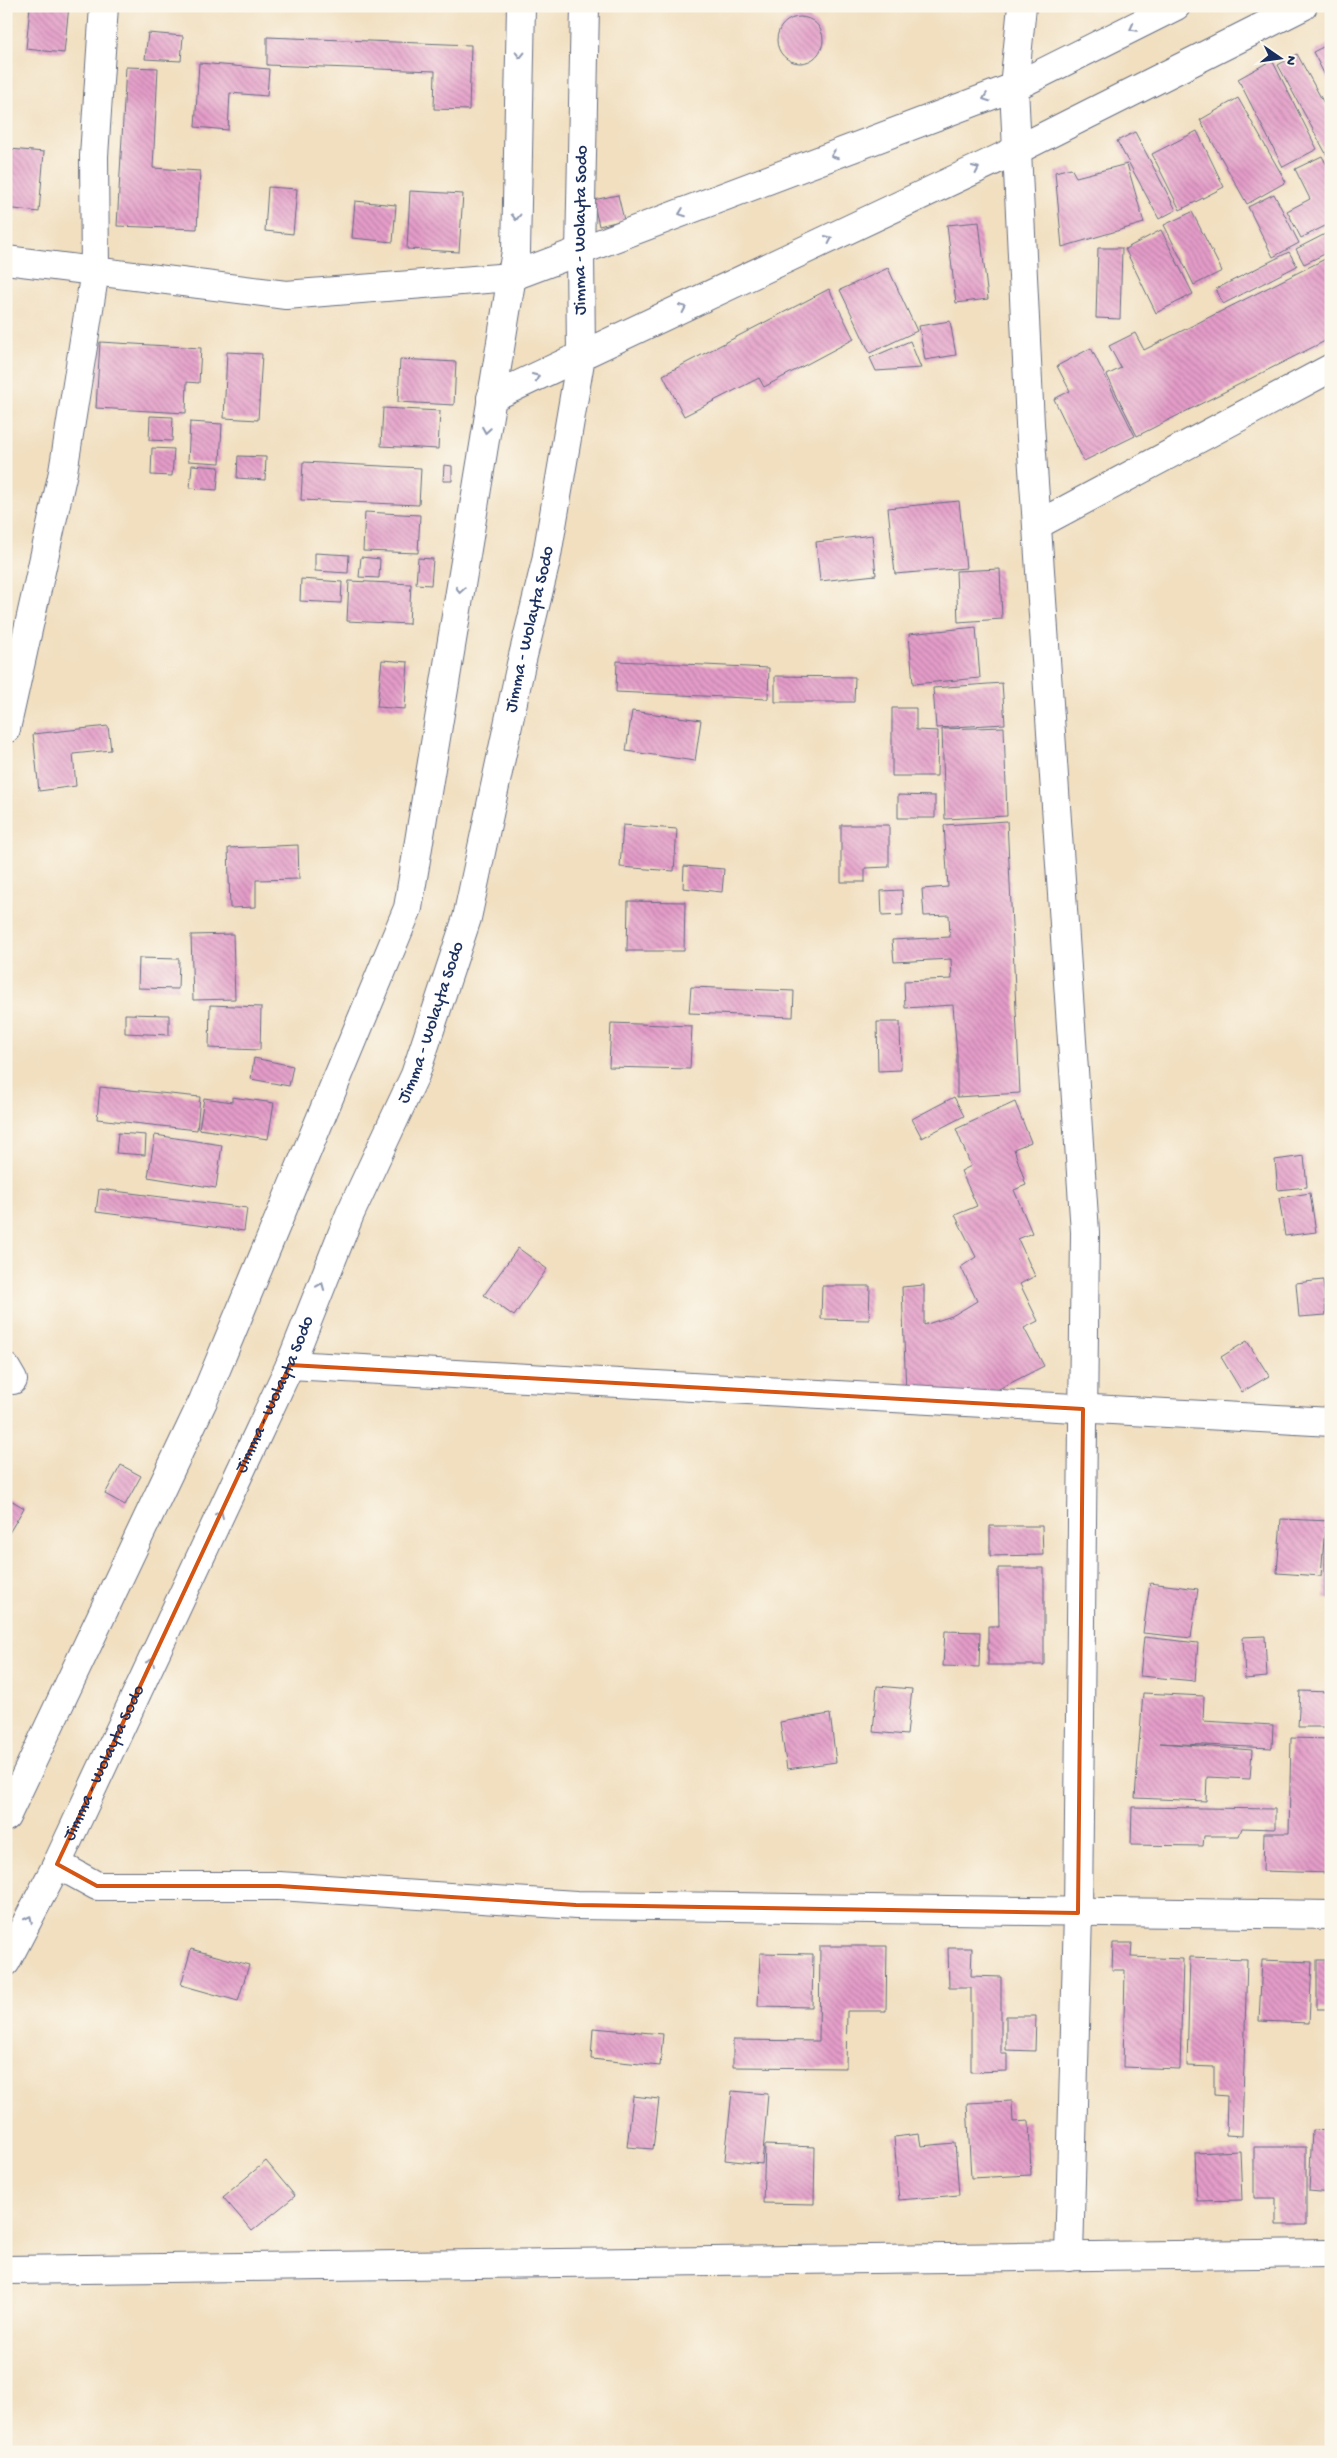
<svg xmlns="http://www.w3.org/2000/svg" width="1337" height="2458" font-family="'Gochi Hand',sans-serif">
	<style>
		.building { fill: url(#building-back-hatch) }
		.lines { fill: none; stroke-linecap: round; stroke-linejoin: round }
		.minor-casing { stroke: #666d80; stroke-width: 30 }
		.major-casing { stroke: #666d80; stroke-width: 30 }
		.highway-casing { stroke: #666d80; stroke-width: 30 }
		.minor { stroke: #fff; stroke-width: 28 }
		.major { stroke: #fff; stroke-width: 28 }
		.highway { stroke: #fff; stroke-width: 28 }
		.oneway { stroke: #8d97ae }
		.marked { fill: none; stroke: #d45514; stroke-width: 4; stroke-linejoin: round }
		.labels { text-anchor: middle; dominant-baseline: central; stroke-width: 4; stroke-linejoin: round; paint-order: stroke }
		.street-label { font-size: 18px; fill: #1b2f5e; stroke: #fbf7ec }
	</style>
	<defs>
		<pattern id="building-back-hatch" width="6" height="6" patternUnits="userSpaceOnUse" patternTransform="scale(1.25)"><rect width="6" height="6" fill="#e49cc8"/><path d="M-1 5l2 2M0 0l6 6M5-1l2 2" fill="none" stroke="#b880a6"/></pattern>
	</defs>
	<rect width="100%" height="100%" fill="#fbf7ec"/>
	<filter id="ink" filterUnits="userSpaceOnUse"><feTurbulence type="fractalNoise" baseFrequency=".02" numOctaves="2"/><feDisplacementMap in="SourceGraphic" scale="10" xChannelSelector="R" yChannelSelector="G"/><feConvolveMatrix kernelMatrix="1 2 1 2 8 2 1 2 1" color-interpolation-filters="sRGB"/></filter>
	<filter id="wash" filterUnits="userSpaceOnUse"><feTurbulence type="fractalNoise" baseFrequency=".0096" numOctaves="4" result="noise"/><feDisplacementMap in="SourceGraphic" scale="20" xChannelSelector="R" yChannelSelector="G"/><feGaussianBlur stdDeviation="1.12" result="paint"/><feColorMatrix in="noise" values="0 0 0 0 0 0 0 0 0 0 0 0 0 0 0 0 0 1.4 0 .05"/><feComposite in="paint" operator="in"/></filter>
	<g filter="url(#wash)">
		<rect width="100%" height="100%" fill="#f1dfc0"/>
		<g id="blocks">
			<g class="building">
				<path d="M30 6H69L64 53 26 49Z"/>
				<circle cx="800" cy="40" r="23"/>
				<path d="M148 33 183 36 181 61 145 59Z"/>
				<path d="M267 37 471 45 469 110 434 109 435 71 267 65Z"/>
				<path d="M1331 43V87L1313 52Z"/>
				<path d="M1297 54 1331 116V163L1278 65Z"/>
				<path d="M1272 60 1317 149 1283 167 1238 79Z"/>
				<path d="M199 63 269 69 267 96 230 93 228 130 195 127Z"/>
				<path d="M126 67 158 68 153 168 200 171 197 229 117 226Z"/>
				<path d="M1238 98 1286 182 1247 204 1200 120Z"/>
				<path d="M1197 131 1224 187 1180 210 1152 154Z"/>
				<path d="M1135 132 1176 210 1159 219 1117 141Z"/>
				<path d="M6 138 10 149 44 152 39 212 6 208Z"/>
				<path d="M1322 156 1331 173V223L1301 238 1287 211 1310 199 1295 169Z"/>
				<path d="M1127 164 1144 223 1062 247 1055 172 1071 168 1076 177Z"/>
				<path d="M268 187 297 189 293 234 265 231Z"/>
				<path d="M410 191 463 194 459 252 407 249Z"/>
				<path d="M1274 194 1299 243 1273 257 1248 207Z"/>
				<path d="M618 195 624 220 599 226 593 200Z"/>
				<path d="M355 201 396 205 393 242 352 238Z"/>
				<path d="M1192 212 1222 271 1194 285 1164 225Z"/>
				<path d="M979 222 988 299 956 303 947 225Z"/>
				<path d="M1161 230 1193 294 1156 313 1125 249Z"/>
				<path d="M1329 232 1331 251 1304 264 1296 249Z"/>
				<path d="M1098 248H1122L1120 319 1096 318Z"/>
				<path d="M1289 252 1297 266 1223 304 1216 289Z"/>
				<path d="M1331 256V338L1137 436 1107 375 1121 368 1109 346 1135 333 1144 350Z"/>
				<path d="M888 268 917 331 870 353 840 290Z"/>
				<path d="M829 289 854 339 764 387 759 378 684 416 663 375Z"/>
				<path d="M950 321 956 355 925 360 919 326Z"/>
				<path d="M910 341 921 368 876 371 870 358Z"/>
				<path d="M100 342 201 348 199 383 187 382 186 413 96 408Z"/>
				<path d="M1091 348 1135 436 1084 461 1054 399 1070 391 1057 366Z"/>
				<path d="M227 352 262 354 258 420 224 418Z"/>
				<path d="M400 359 456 362 454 405 398 402Z"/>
				<path d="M383 408 440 411 438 449 381 446Z"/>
				<path d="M150 416 173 417 172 441 149 440Z"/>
				<path d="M190 422 222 424 220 463 188 461Z"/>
				<path d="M152 448 174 449 172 476 151 475Z"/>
				<path d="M238 456 266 457 265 480 237 478Z"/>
				<path d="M303 462 421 468 419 505 301 500Z"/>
				<path d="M192 465 219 467 217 490 190 488Z"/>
				<path d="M444 465 452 466V481H443Z"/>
				<path d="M959 501 966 568 895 574 888 508Z"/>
				<path d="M365 512 420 515 418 553 363 551Z"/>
				<path d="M872 535 876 575 820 581 816 542Z"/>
				<path d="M315 553 349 555 348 573 315 571Z"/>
				<path d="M361 557 380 559 379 578 359 577Z"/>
				<path d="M418 558 433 559 431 585 416 584Z"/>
				<path d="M1000 569 1002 619 958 622 956 571Z"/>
				<path d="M301 579 342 582 341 603 300 601Z"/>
				<path d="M349 581 411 584 409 624 347 621Z"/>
				<path d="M976 627 980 678 913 684 909 634Z"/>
				<path d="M382 660 408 662 405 709 377 707Z"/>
				<path d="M617 661 769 668 768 699 616 692Z"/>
				<path d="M775 676 855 677 854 702H775Z"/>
				<path d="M1002 683 1005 724 936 728 933 688Z"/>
				<path d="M892 708H916V730L938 731 937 776H892Z"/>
				<path d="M632 711 701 720 695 761 626 751Z"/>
				<path d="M108 726 111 750 73 754 76 786 39 791 33 734Z"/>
				<path d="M1004 727 1007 816 945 819 942 729Z"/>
				<path d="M898 795 935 796V818H898Z"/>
				<path d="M1007 821 1020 1093 957 1097V1055L953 1005 905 1008 904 981 952 979 951 959 894 962 892 940 950 937 949 915 924 916 922 889 948 887 944 825Z"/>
				<path d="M623 825 677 829 674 871 620 867Z"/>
				<path d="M841 825H889V867L865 868V882H841Z"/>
				<path d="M298 845 299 879 256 880V907L230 908 228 848Z"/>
				<path d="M684 866 724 869 722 892 683 888Z"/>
				<path d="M902 890 903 915 882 916 881 891Z"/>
				<path d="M628 901 685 902 684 951H627Z"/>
				<path d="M233 934 235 999 193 1000 191 935Z"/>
				<path d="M139 958 179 959 178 989 138 988Z"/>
				<path d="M691 987 794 991 793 1017 689 1013Z"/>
				<path d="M210 1005 261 1007 260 1050 209 1048Z"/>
				<path d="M125 1014 169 1015V1035L125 1033Z"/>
				<path d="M877 1022H900L901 1070 878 1071Z"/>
				<path d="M611 1023 692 1026 690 1069 609 1067Z"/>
				<path d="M254 1058 293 1066 289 1086 251 1079Z"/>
				<path d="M100 1087 200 1097 197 1130 97 1119Z"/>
				<path d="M232 1097 274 1103 268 1139 199 1129 204 1098 232 1102Z"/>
				<path d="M954 1097 964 1116 922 1138 912 1119Z"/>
				<path d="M1015 1102 1031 1142 1014 1149 1026 1185 1014 1190 1032 1233 1018 1239 1035 1276 1020 1284 1038 1321 1024 1328 1044 1366 987 1395 906 1394 902 1287 924 1285V1325L952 1316 977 1301 961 1267 976 1257 955 1215 977 1206 961 1171 971 1166 956 1129Z"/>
				<path d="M118 1133 146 1135 145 1155 116 1153Z"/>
				<path d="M155 1135 222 1145 216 1188 148 1177Z"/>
				<path d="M1304 1156 1307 1187 1278 1190 1275 1160Z"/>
				<path d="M99 1189 247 1208 244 1231 96 1212Z"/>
				<path d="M1310 1193 1316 1232 1285 1236 1279 1198Z"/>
				<path d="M518 1248 547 1269 514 1316 484 1295Z"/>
				<path d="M1323 1280 1326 1315 1299 1317 1296 1283Z"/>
				<path d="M822 1286H870L869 1320 821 1319Z"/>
				<path d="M1247 1341 1269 1376 1242 1392 1221 1357Z"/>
				<path d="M121 1465 141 1476 125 1505 105 1494Z"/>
				<path d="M6 1497 24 1508 6 1538Z"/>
				<path d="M1281 1519 1331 1521V1599H1325V1527L1321 1576 1277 1573Z"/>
				<path d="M990 1526H1042L1043 1555 990 1556Z"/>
				<path d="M998 1568H1044V1665H988V1626H999Z"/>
				<path d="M1150 1583 1198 1589 1191 1638 1143 1633Z"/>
				<path d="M945 1631 980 1632 979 1667 943 1666Z"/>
				<path d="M1265 1636 1267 1677 1245 1679 1243 1637Z"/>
				<path d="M1144 1637 1198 1643 1195 1681 1140 1676Z"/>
				<path d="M877 1686 912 1689 907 1735 873 1732Z"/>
				<path d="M1300 1691 1331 1692 1330 1727H1298Z"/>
				<path d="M1143 1693 1204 1696 1203 1721 1273 1725 1272 1748 1160 1743 1252 1750 1250 1779 1207 1777 1206 1801 1135 1798Z"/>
				<path d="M830 1714 836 1762 787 1769 780 1722Z"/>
				<path d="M1291 1738 1331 1739V1873L1263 1871 1264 1833H1289Z"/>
				<path d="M1132 1807 1275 1809V1829L1242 1828 1239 1836H1204L1203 1846 1131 1845Z"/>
				<path d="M1113 1943H1132L1131 1957 1183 1959 1180 2069 1123 2067 1125 1970H1112Z"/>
				<path d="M820 1946H887L886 2011H847L846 2068 733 2067V2040L819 2041Z"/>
				<path d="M948 1948H972L971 1976 1001 1977V2054H1007V2071L971 2072V1988H949Z"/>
				<path d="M191 1949 249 1965 238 2001 181 1985Z"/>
				<path d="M760 1953 813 1954 812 2007 758 2006Z"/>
				<path d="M1190 1957 1247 1959 1242 2136 1226 2135 1227 2096 1214 2095V2067L1187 2066Z"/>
				<path d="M1262 1960 1312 1962 1309 2023 1259 2021Z"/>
				<rect x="1317" y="1960" width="14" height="49"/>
				<path d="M1006 2016H1036L1035 2051 1006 2050Z"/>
				<path d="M593 2028 663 2034 660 2066 591 2059Z"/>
				<path d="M732 2091 768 2094 762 2164 725 2160Z"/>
				<path d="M633 2096 659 2099 653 2149 627 2147Z"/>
				<path d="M1012 2101 1013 2122 1029 2121 1031 2175 971 2178 967 2103Z"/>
				<path d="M1312 2130 1331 2131V2193L1309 2191Z"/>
				<path d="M919 2134 921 2146 955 2143 959 2195 899 2200 894 2137Z"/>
				<path d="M765 2145 815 2147 814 2204 763 2203Z"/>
				<path d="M1254 2147H1306V2225H1276V2198H1254Z"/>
				<path d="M1240 2151 1242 2200 1197 2201 1195 2153Z"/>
				<path d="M266 2161 295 2196 252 2231 223 2197Z"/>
			</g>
		</g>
	</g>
	<g filter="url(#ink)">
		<use href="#blocks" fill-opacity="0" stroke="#666d80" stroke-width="1"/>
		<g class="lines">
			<defs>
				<g id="minor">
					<path d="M1022 6 1014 87 1030 424 1085 1232 1078 1913 1069 2257"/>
					<path d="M6 260 286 295 511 277"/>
					<path d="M1037 525 1331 368"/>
					<path d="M6 729 63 472 95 271 94 156 104 6"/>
					<path d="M290 1365 1331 1422"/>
					<path d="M6 1368 13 1380"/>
					<path d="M57 1864 97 1886H279L576 1905 1331 1915"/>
					<path d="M6 2270 1331 2253"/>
				</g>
				<g id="major">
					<path d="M511 277 1014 87 1176 6"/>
					<path d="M491 398 1019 149 1303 6"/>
				</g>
				<g id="highway">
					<path d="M6 1817 203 1401 408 908 516 251 521 6"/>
					<path id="s1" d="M6 1962 57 1864 290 1365 350 1214 415 1075 467 918 521 664 546 561 581 356 580 252 585 6"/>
				</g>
			</defs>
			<use href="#minor" class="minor-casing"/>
			<use href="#major" class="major-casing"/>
			<use href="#highway" class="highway-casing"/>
			<use href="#minor" class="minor"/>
			<use href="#major" class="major"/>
			<use href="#highway" class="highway"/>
		</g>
		<defs><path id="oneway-chevron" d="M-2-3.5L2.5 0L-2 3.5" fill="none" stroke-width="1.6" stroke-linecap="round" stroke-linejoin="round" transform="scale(1.25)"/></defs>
		<g class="oneway">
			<use href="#oneway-chevron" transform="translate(1133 28) rotate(153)"/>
			<use href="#oneway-chevron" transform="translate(520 55) rotate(91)"/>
			<use href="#oneway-chevron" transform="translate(986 98) rotate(159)"/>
			<use href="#oneway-chevron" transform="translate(834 155) rotate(159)"/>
			<use href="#oneway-chevron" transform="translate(976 169) rotate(-25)"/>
			<use href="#oneway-chevron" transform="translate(682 213) rotate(159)"/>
			<use href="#oneway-chevron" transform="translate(516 217) rotate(91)"/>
			<use href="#oneway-chevron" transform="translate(829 239) rotate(-25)"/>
			<use href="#oneway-chevron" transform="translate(683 308) rotate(-25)"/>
			<use href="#oneway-chevron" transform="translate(536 377) rotate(-25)"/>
			<use href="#oneway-chevron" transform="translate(486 430) rotate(99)"/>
			<use href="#oneway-chevron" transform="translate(460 590) rotate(99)"/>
			<use href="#oneway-chevron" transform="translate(321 1286) rotate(-68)"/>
			<use href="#oneway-chevron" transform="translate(220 1514) rotate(-65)"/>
			<use href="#oneway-chevron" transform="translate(151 1662) rotate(-65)"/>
			<use href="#oneway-chevron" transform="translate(29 1919) rotate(-63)"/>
		</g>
	</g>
	<path class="marked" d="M290 1365 1083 1409 1078 1913 576 1905 279 1886H97L57 1864Z"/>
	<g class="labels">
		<g class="street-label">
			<text stroke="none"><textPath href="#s1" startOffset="1842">Jimma - Wolayta Sodo</textPath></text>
			<text stroke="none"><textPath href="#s1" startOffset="1438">Jimma - Wolayta Sodo</textPath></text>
			<text stroke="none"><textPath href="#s1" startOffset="1032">Jimma - Wolayta Sodo</textPath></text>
			<text stroke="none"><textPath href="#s1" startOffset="628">Jimma - Wolayta Sodo</textPath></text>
			<text stroke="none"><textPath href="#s1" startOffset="222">Jimma - Wolayta Sodo</textPath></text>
		</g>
	</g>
	<rect width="1337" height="2458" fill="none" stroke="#fbf7ec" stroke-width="25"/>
	<g transform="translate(1280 58) rotate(103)" stroke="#fbf7ec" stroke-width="4" paint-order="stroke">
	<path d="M0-4L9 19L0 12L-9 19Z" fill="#1b2f5e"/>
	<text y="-8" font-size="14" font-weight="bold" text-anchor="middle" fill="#1b2f5e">N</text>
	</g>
</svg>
